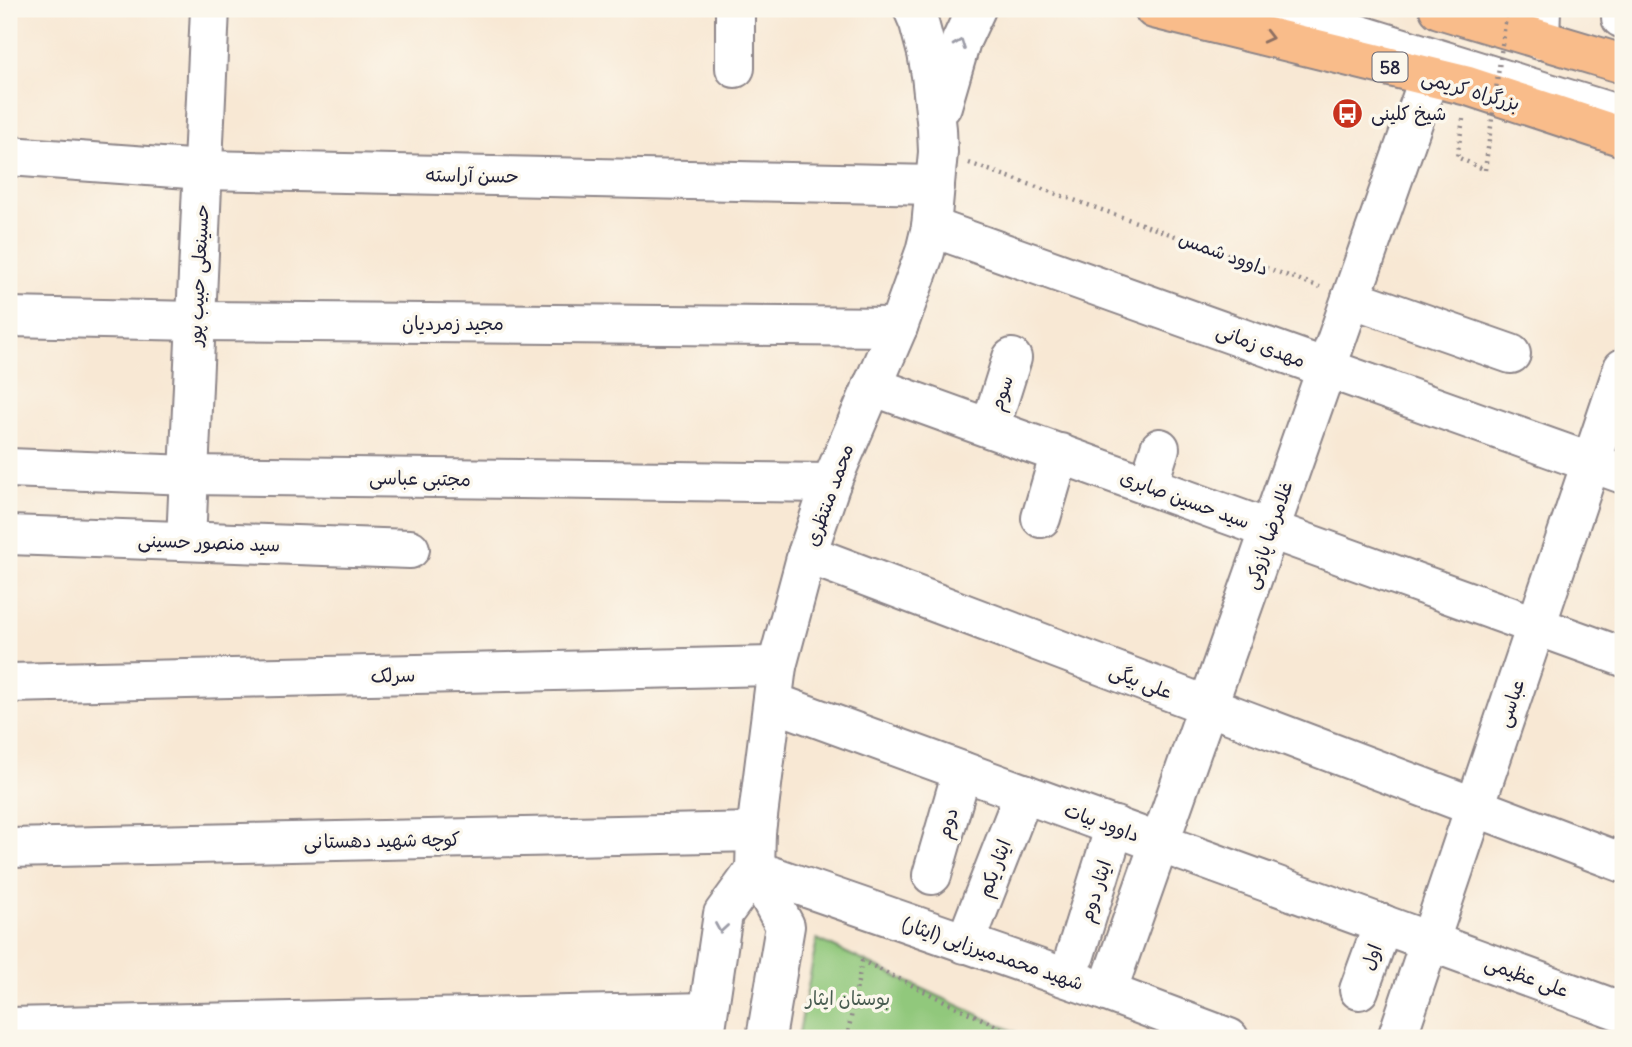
<svg xmlns="http://www.w3.org/2000/svg" width="1632" height="1047" font-family="Delius,'Playpen Sans Arabic',sans-serif">
	<style>
		.green { fill: #91c87b; stroke: #5a755b; stroke-width: 2 }
		.lines { fill: none; stroke-linecap: round; stroke-linejoin: round }
		.minor-casing { stroke: #8d8588; stroke-width: 42 }
		.highway-casing { stroke: #8d8588; stroke-width: 42 }
		.path { stroke: #8d8588; stroke-width: 4.5; stroke-dasharray: 2 5; stroke-linecap: butt }
		.minor { stroke: #fff; stroke-width: 38 }
		.highway { stroke: #f9bc8a; stroke-width: 38 }
		.path-bridge { stroke: #8d8588; stroke-width: 4.5; stroke-dasharray: 2 5; stroke-linecap: butt }
		.oneway { stroke: #8e6f62 }
		.oneway2 { stroke: #9c9ca7 }
		.labels { text-anchor: middle; dominant-baseline: central; stroke-width: 7; stroke-linejoin: round; paint-order: stroke }
		.shield { fill: #fbf7ec; stroke: #636270; stroke-width: 2 }
		.shield-label { font-size: 18px; font-weight: bold; fill: #22223b }
		.street-label { font-size: 19px; fill: #22223b; stroke: #fbf7ec }
		.poi-label { font-size: 19px; fill: #22223b; stroke: #fbf7ec; text-anchor: start }
		.park-label { font-size: 19px; fill: #495c51; stroke: #fbf7ec }
	</style>
	<rect width="100%" height="100%" fill="#fbf7ec"/>
	<filter id="ink" filterUnits="userSpaceOnUse"><feTurbulence type="fractalNoise" baseFrequency=".0143" numOctaves="2"/><feDisplacementMap in="SourceGraphic" scale="14" xChannelSelector="R" yChannelSelector="G"/><feConvolveMatrix kernelMatrix="1 2 1 2 8 2 1 2 1" color-interpolation-filters="sRGB"/></filter>
	<filter id="wash" filterUnits="userSpaceOnUse"><feTurbulence type="fractalNoise" baseFrequency=".00686" numOctaves="4" result="noise"/><feDisplacementMap in="SourceGraphic" scale="28" xChannelSelector="R" yChannelSelector="G"/><feGaussianBlur stdDeviation="1.57" result="paint"/><feColorMatrix in="noise" values="0 0 0 0 0 0 0 0 0 0 0 0 0 0 0 0 0 1.4 0 .05"/><feComposite in="paint" operator="in"/></filter>
	<g filter="url(#wash)">
		<rect width="100%" height="100%" fill="#f8e8d4"/>
		<path class="green" d="M817 939 1028 1038H798Z"/>
	</g>
	<g filter="url(#ink)">
		<g class="lines">
			<defs>
				<g id="minor">
					<path d="M735 9V68"/>
					<path d="M1277 9 1623 116"/>
					<path d="M1621 18H1623"/>
					<path d="M1540 40 1541 9"/>
					<path d="M942 106 961 41 976 9"/>
					<path d="M9 156 203 170 935 185"/>
					<path d="M931 227 1623 474"/>
					<path d="M1351 298 1511 354"/>
					<path d="M9 317 196 321 898 327"/>
					<path d="M872 386 1623 657"/>
					<path d="M990 428 1012 358"/>
					<path d="M9 468 190 475 831 483"/>
					<path d="M1148 486 1160 448"/>
					<path d="M1041 518 1060 453"/>
					<path d="M9 535 410 549"/>
					<path d="M186 541 210 9"/>
					<path d="M807 554 1623 863"/>
					<path d="M9 683 777 666"/>
					<path d="M773 702 1623 1012"/>
					<path d="M9 848 756 832"/>
					<path d="M755 870 1107 992 1229 1038"/>
					<path d="M932 875 962 771"/>
					<path d="M965 944 1024 793"/>
					<path d="M1075 955 1115 826"/>
					<path d="M1359 990 1383 924"/>
					<path d="M1107 992 1429 77"/>
					<path d="M9 1027 708 1012"/>
					<path d="M705 1035 723 914 755 870"/>
					<path d="M766 1038 785 926 755 870 756 832 777 666 807 554 831 483 898 327 925 252 931 227 938 152 937 129 931 75 927 53 919 23 913 9"/>
					<path d="M1397 1038 1623 368"/>
				</g>
				<g id="highway">
					<path d="M1154 9 1468 86 1623 137"/>
					<path d="M1439 9 1623 64"/>
				</g>
			</defs>
			<use href="#minor" class="minor-casing"/>
			<use href="#highway" class="highway-casing"/>
			<g class="path">
				<path d="M1463 119 1457 157 1485 170"/>
				<path d="M969 163 1320 287"/>
				<path d="M847 1038 862 961 1021 1038"/>
			</g>
			<use href="#minor" class="minor"/>
			<use href="#highway" class="highway"/>
			<path class="path-bridge" d="M1485 170 1507 9"/>
		</g>
		<defs><path id="oneway-chevron" d="M-2-3.5L2.5 0L-2 3.5" fill="none" stroke-width="1.6" stroke-linecap="round" stroke-linejoin="round" transform="scale(1.75)"/></defs>
		<use class="oneway" href="#oneway-chevron" transform="translate(1268 37) rotate(14)"/>
		<g class="oneway2">
			<use href="#oneway-chevron" transform="translate(960 44) rotate(-69)"/>
			<use href="#oneway-chevron" transform="translate(721 928) rotate(99)"/>
		</g>
	</g>
	<defs>
		<symbol id="bus-disc" viewBox="-11 -11 22 22"><circle r="9.5" fill="#c8321e" stroke="#fbf7ec"/><path d="M-5-6H5V4H4V6H2V4H-2V6H-4V4H-5ZM-3.5-4V0h7V-4ZM-3.5 1.2v1.5H-2V1.2ZM2 1.2v1.5H3.5V1.2Z" fill="#fff"/></symbol>
	</defs>
	<g fill-rule="evenodd">
		<use href="#bus-disc" x="1330" y="96" width="35" height="35"/>
	</g>
	<g class="labels">
		<rect class="shield" x="1372.5" y="52.5" width="35" height="29" rx="5"/>
		<g class="shield-label">
			<text x="1390" y="67">58</text>
		</g>
		<g class="street-label">
			<text transform="translate(1471 90) rotate(16)">بزرگراه کریمی</text>
			<text transform="translate(472 175) rotate(1)">حسن آراسته</text>
			<text transform="translate(1224 253) rotate(20)">داوود شمس</text>
			<text transform="translate(198 275) rotate(-87)">حسینعلی حبیب پور</text>
			<text x="453" y="323">مجید زمردیان</text>
			<text transform="translate(1261 345) rotate(20)">مهدی زمانی</text>
			<text transform="translate(1001 393) rotate(-72)">سوم</text>
			<text transform="translate(420 478) rotate(1)">مجتبی عباسی</text>
			<text transform="translate(829 495) rotate(-70)">محمد منتظری</text>
			<text transform="translate(1185 499) rotate(20)">سید حسین صابری</text>
			<text transform="translate(1268 535) rotate(-71)">غلامرضا پازوکی</text>
			<text transform="translate(209 542) rotate(2)">سید منصور حسینی</text>
			<text transform="translate(393 675) rotate(-1)">سرلک</text>
			<text transform="translate(1141 681) rotate(21)">علی بیگی</text>
			<text transform="translate(1510 703) rotate(-71)">عباسی</text>
			<text transform="translate(1102 822) rotate(20)">داوود بیات</text>
			<text transform="translate(947 823) rotate(-74)">دوم</text>
			<text transform="translate(382 840) rotate(-1)">کوچه شهید دهستانی</text>
			<text transform="translate(994 868) rotate(-69)">ایثار یکم</text>
			<text transform="translate(1095 891) rotate(-72)">ایثار دوم</text>
			<text transform="translate(993 953) rotate(19)">شهید محمدمیرزایی (ایثار)</text>
			<text transform="translate(1371 957) rotate(-70)">اول</text>
			<text transform="translate(1527 976) rotate(20)">علی عظیمی</text>
		</g>
		<g class="poi-label">
			<text x="1371" y="113">شیخ کلینی</text>
		</g>
		<g class="park-label">
			<text x="848" y="998">بوستان ایثار</text>
		</g>
	</g>
	<rect width="1632" height="1047" fill="none" stroke="#fbf7ec" stroke-width="35"/>
</svg>
